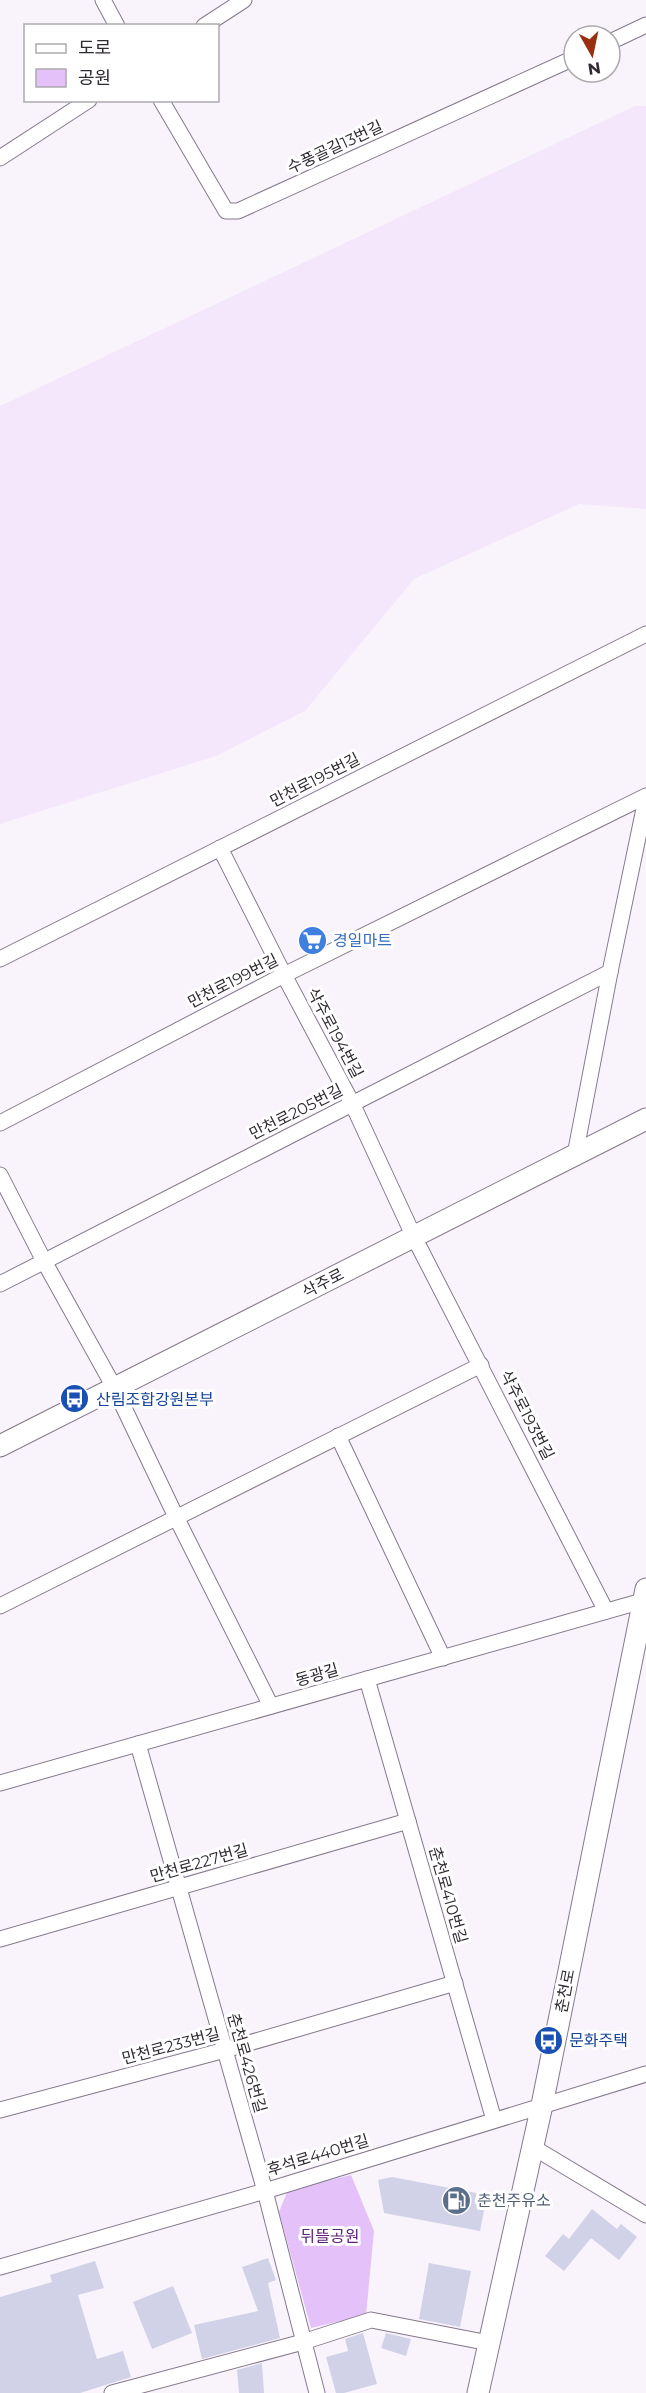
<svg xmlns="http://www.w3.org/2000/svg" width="646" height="2393" font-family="Montserrat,'Noto Sans KR',sans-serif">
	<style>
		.built { fill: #f4e7fc }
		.green { fill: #e4c1f9 }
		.building { fill: #d1d2e8 }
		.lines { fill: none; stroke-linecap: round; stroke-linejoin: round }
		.street-casing { stroke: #85798c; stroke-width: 17 }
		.secondary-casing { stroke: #85798c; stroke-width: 23 }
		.street { stroke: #fff; stroke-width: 15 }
		.secondary { stroke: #fff; stroke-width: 21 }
		.labels { text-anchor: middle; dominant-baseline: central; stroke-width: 6; stroke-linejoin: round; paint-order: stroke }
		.street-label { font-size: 16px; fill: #302b33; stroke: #fff }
		.shop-label { font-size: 16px; fill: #366cbe; stroke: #fff; text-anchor: start }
		.transit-label { font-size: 16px; fill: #164399; stroke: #fff; text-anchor: start }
		.service-label { font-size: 16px; fill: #4e5e75; stroke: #fff; text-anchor: start }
		.park-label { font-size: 16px; fill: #5c2177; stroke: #fff }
	</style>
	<rect width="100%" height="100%" fill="#f9f4fc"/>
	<path class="built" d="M635 106H646V509L579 504 414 579 305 711 216 756 0 824V406Z"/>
	<path class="green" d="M351 2175 374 2231 366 2315 311 2328 279 2212 288 2190Z"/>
	<g class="building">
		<path d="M392 2177 487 2195 480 2231 384 2213 378 2180Z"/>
		<path d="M592 2209 617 2229 621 2224 637 2237 619 2260 591 2238 564 2271 545 2256 563 2234 569 2239Z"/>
		<path d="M268 2258 276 2280 268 2283 280 2338 202 2359 194 2325 258 2311 242 2267Z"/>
		<path d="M95 2261 104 2288 78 2295 97 2359 123 2351 131 2377 80 2393H0V2297L52 2282 50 2275Z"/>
		<path d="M429 2263 471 2271 460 2327 419 2319Z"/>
		<path d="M173 2286 192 2333 152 2349 133 2302Z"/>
		<path d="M363 2333 377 2384 344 2393H336L326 2357 348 2351 345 2339Z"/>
		<path d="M386 2333 411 2339 406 2356 381 2348Z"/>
		<path d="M262 2363 264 2393H239L237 2370Z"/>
	</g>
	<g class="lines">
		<defs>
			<g id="street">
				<path d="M103 0 117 26"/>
				<path d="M204 26 244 0"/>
				<path d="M610 42 646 25"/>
				<path d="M161 100 226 211H238L574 58"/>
				<path d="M0 158 89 100"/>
				<path d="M220 848 284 975 352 1103 414 1237 606 1611"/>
				<path d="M0 959 646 634"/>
				<path d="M0 1123 284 975 646 796"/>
				<path d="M575 1155 610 972 646 799"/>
				<path d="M0 1175 45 1263 114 1387 177 1519 271 1706"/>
				<path d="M0 1284 610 972"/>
				<path d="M338 1436 443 1658"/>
				<path d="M0 1606 481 1365"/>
				<path d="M367 1679 494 2120"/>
				<path d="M138 1744 265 2191 317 2393"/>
				<path d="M0 1783 646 1600"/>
				<path d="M0 1939 408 1821"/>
				<path d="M0 2110 225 2050 455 1983"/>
				<path d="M531 2146 646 2215"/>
				<path d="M0 2267 265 2191 646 2074"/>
				<path d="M112 2393 303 2342 371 2320 489 2343"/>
			</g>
			<g id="secondary">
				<path d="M0 1446 646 1119"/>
				<path d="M478 2393 542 2105 646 1589"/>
			</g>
		</defs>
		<use href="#street" class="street-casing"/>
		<use href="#secondary" class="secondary-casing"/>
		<use href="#street" class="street"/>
		<use href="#secondary" class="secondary"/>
	</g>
	<defs>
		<symbol id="supermarket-disc" viewBox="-11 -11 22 22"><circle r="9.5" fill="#3f7fe0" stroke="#fff"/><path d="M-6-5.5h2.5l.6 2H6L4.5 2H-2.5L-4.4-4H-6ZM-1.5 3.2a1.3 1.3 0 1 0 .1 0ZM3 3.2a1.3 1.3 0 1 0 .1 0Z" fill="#fff"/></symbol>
		<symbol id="bus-disc" viewBox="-11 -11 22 22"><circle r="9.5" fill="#1a4fb4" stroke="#fff"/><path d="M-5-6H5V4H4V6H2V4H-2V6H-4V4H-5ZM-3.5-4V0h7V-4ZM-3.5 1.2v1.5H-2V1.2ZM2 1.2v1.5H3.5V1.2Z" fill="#fff"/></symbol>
		<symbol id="fuel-disc" viewBox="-11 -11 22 22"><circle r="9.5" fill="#5c6f8a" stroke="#fff"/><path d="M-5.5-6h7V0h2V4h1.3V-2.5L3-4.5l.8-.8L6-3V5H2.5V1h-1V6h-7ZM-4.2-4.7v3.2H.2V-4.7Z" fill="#fff"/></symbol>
	</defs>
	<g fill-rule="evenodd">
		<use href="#supermarket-disc" x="296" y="924" width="33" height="33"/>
		<use href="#bus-disc" x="58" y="1382" width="33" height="33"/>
		<use href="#bus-disc" x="532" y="2024" width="33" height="33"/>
		<use href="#fuel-disc" x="440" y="2184" width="33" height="33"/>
	</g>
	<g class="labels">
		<g class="street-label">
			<text transform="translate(335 147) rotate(-25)">수풍골길13번길</text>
			<text transform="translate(315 780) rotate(-27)">만천로195번길</text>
			<text transform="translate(233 981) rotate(-27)">만천로199번길</text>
			<text transform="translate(335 1033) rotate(62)">삭주로194번길</text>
			<text transform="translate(296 1112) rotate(-27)">만천로205번길</text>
			<text transform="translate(323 1283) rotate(-27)">삭주로</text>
			<text transform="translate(527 1415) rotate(63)">삭주로193번길</text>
			<text transform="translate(317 1675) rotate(-16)">동광길</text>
			<text transform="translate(199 1863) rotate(-16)">만천로227번길</text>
			<text transform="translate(448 1895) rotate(74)">춘천로410번길</text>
			<text transform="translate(565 1991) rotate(-79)">춘천로</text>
			<text transform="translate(171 2046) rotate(-15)">만천로233번길</text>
			<text transform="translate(247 2063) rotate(74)">춘천로426번길</text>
			<text transform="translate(318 2155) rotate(-17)">후석로440번길</text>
		</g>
		<g class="shop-label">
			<text x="333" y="940">경일마트</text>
		</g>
		<g class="transit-label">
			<text x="96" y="1399">산림조합강원본부</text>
			<text x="569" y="2040">문화주택</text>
		</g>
		<g class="service-label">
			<text x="477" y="2200">춘천주유소</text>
		</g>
		<g class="park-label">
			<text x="330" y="2236">뒤뜰공원</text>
		</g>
	</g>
	<rect x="24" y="24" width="195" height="78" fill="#ffffff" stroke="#acaaad" stroke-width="1.5"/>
	<rect x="36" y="44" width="30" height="9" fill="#ffffff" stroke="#acaaad" stroke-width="1.5"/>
	<text x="78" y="54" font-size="18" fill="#302b33">도로</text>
	<rect x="36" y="69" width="30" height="18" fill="#e4c1f9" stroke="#acaaad" stroke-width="1.5"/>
	<text x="78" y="84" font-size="18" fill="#302b33">공원</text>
	<g transform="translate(592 54) rotate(171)"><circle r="28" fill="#ffffff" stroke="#acaaad" stroke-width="1.5"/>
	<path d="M0-4.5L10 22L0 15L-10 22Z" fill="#972f10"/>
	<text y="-9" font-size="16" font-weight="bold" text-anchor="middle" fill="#302b33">N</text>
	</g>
</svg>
